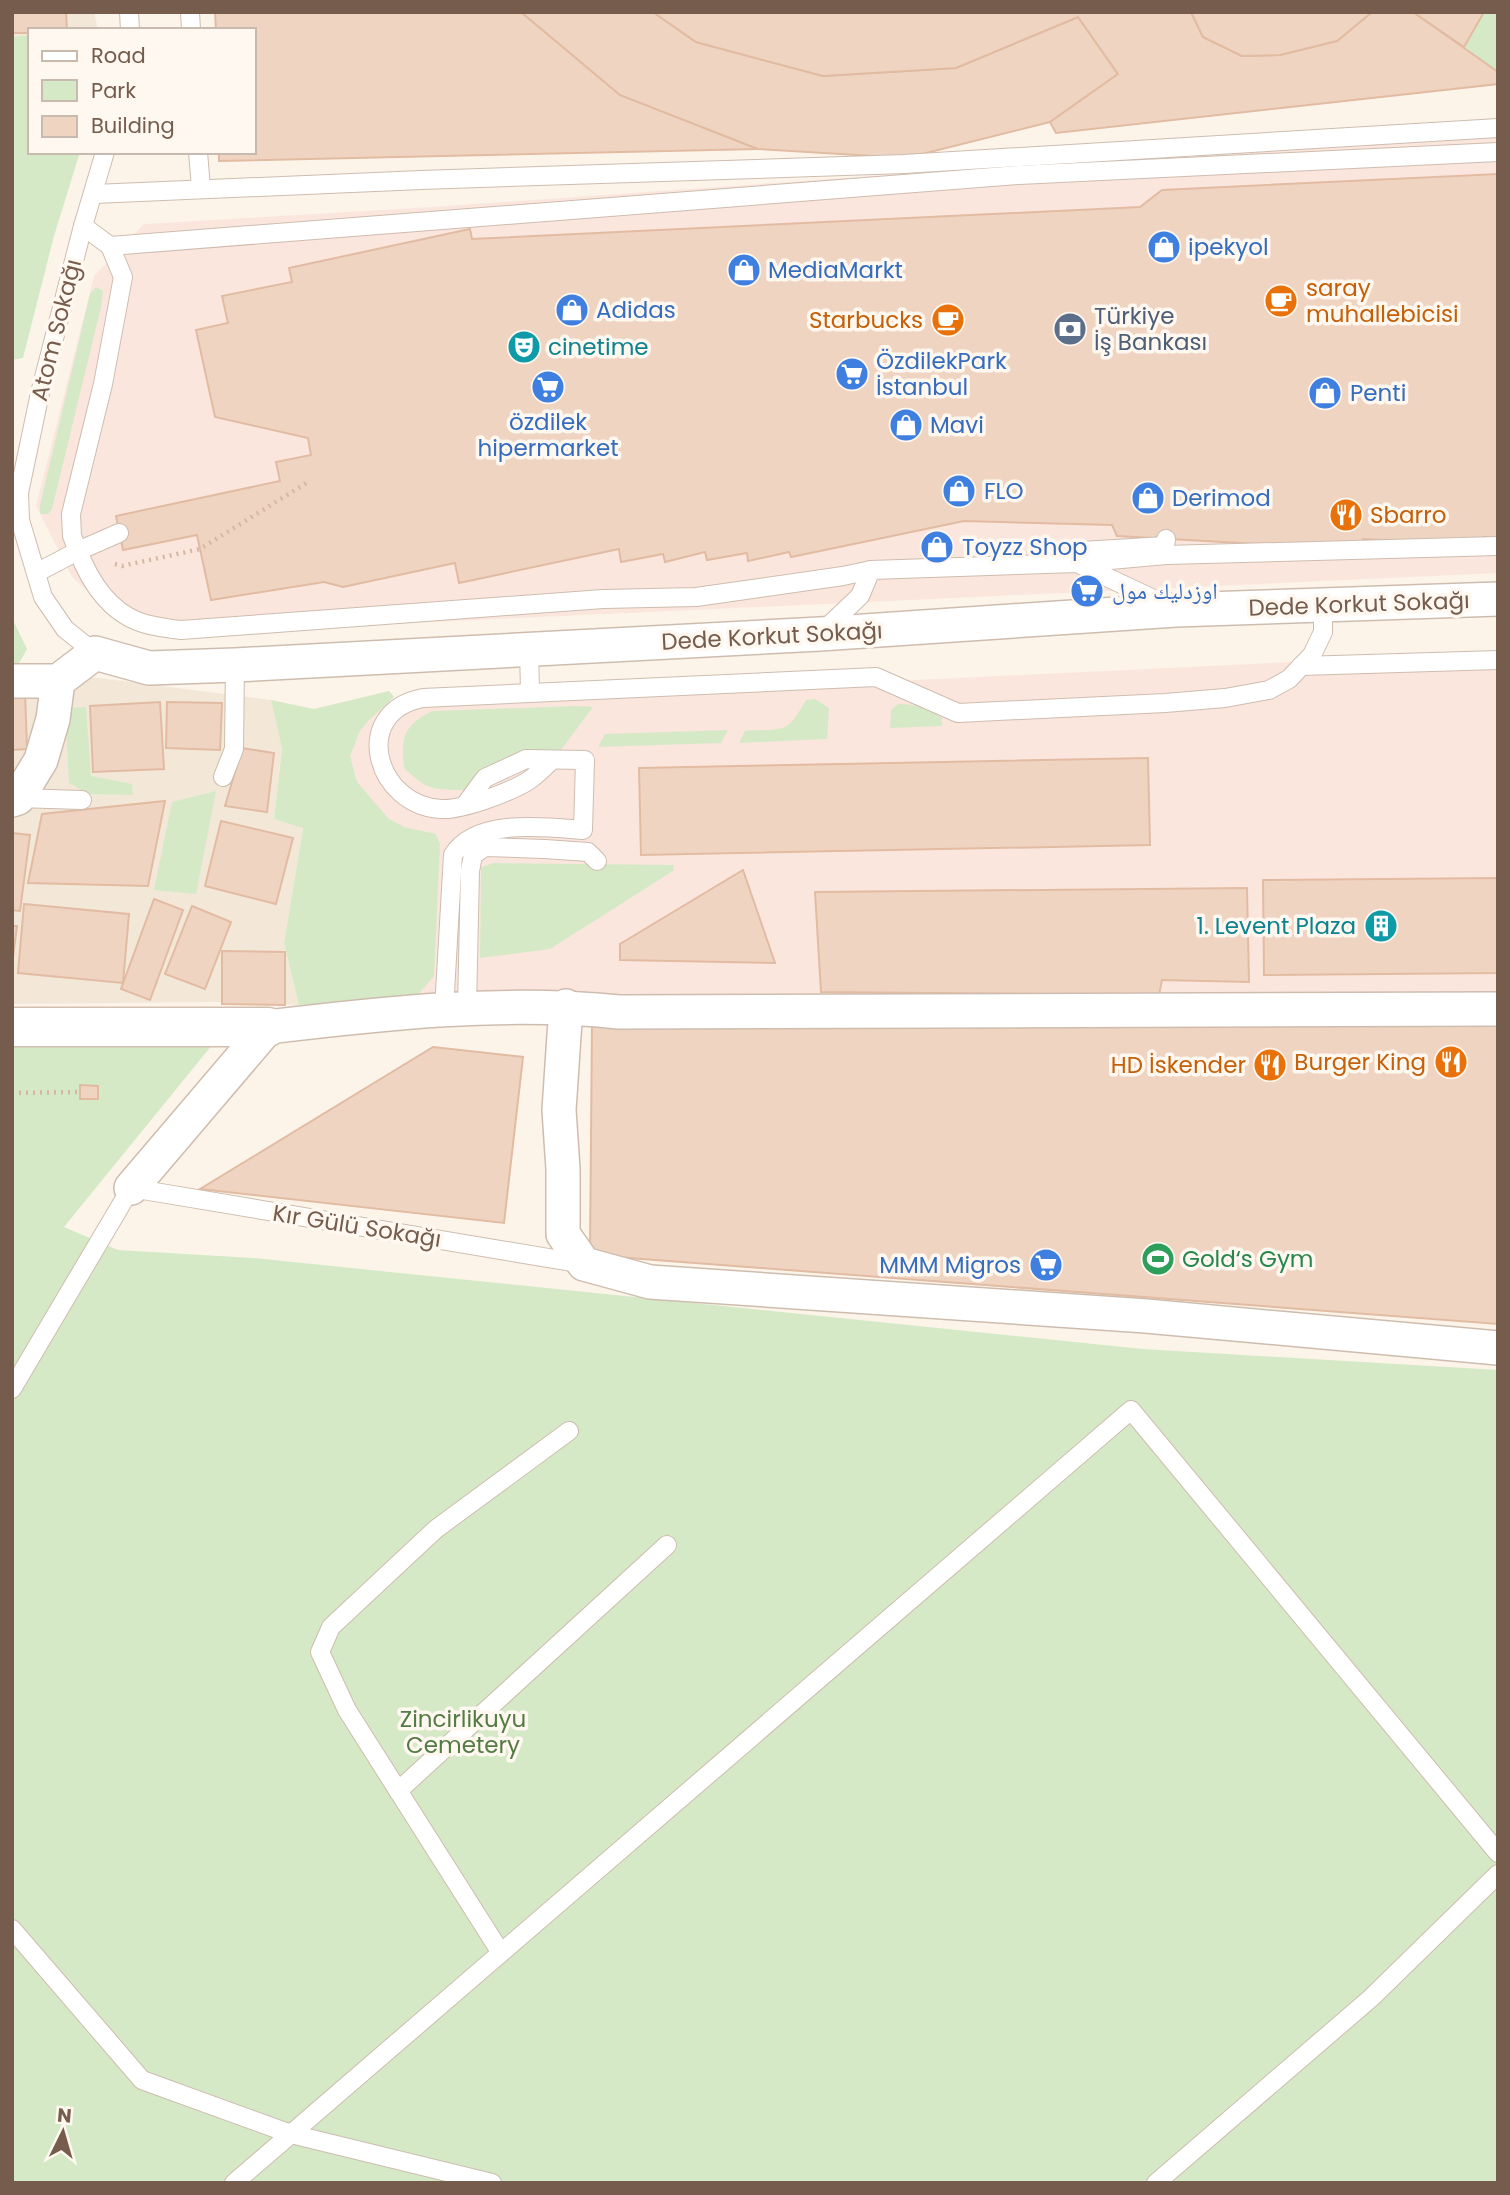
<svg xmlns="http://www.w3.org/2000/svg" width="1510" height="2195" font-family="Poppins,'Noto Naskh Arabic',sans-serif">
	<style>
		.residential { fill: #f3e7d8 }
		.commercial { fill: #fbe6dd }
		.green { fill: #d5e9c7 }
		.building { fill: #f0d4c2; stroke: #e2bba3; stroke-width: 2 }
		.lines { fill: none; stroke-linecap: round; stroke-linejoin: round }
		.lane-casing { stroke: #cebdaf; stroke-width: 20 }
		.street-casing { stroke: #cebdaf; stroke-width: 36 }
		.secondary-casing { stroke: #d3bfaf; stroke-width: 41 }
		.path { stroke: #d5b7a4; stroke-width: 4.5; stroke-dasharray: 2 5; stroke-linecap: butt }
		.lane { stroke: #fff; stroke-width: 18 }
		.street { stroke: #fff; stroke-width: 33 }
		.secondary { stroke: #fff; stroke-width: 38 }
		.labels { text-anchor: middle; dominant-baseline: central; stroke-width: 7; stroke-linejoin: round; paint-order: stroke }
		.shop-label { font-size: 23px; fill: #366cbe; stroke: #fef8f0; text-anchor: start }
		.food-label { font-size: 23px; fill: #c56008; stroke: #fef8f0; text-anchor: end }
		.service-label { font-size: 23px; fill: #4e5e75; stroke: #fef8f0; text-anchor: start }
		.street-label { font-size: 23px; fill: #765c4d; stroke: #fef8f0 }
		.culture-label { font-size: 23px; fill: #0d838f; stroke: #fef8f0; text-anchor: start }
		.leisure-label { font-size: 23px; fill: #27864d; stroke: #fef8f0; text-anchor: start }
		.park-label { font-size: 23px; fill: #557b45; stroke: #fef8f0 }
	</style>
	<rect width="100%" height="100%" fill="#fcf4e9"/>
	<g class="residential">
		<path d="M12 12H94L98 30H30V35L12 37Z"/>
		<path d="M12 667 271 700 282 749 274 819 303 827 284 943 299 1005 218 1002 12 1004Z"/>
	</g>
	<g class="commercial">
		<path d="M1498 135V573L174 634 122 622 72 577 36 506 94 276 144 224 432 207 1114 159Z"/>
		<path d="M1498 652V995L570 994 416 997 311 773 314 709Z"/>
	</g>
	<g class="green">
		<path d="M1484 12H1498V72L1464 47Z"/>
		<path d="M30 35V152H80L54 236 23 358 12 360V37Z"/>
		<path d="M96 287 103 291 101 307 52 509 48 514H40V505L90 294Z"/>
		<path d="M12 618 27 649 17 667 12 670Z"/>
		<path d="M389 691 394 697 369 720 360 731 350 756 357 782 389 819 404 827 436 834 440 844 434 976 416 997 299 1005 284 943 303 828 274 819 282 749 271 700 314 709Z"/>
		<path d="M815 699 829 708 827 739 739 743 745 731C784 728 786 736 806 700Z"/>
		<path d="M898 704C916 704 928 708 942 718V726L890 728 891 710Z"/>
		<path d="M577 706 593 707 561 750C511 750 501 757 464 790 433 790 427 790 404 768 401 737 403 726 432 711Z"/>
		<path d="M86 707 91 776 132 784 133 795 89 794 69 783 65 708Z"/>
		<path d="M728 730 721 743 598 747 605 734Z"/>
		<path d="M216 791 196 894 154 890 172 802Z"/>
		<path d="M494 863 674 865 673 871 550 949 480 958 481 867Z"/>
		<path d="M217 1039 64 1227 118 1250 253 1258 1143 1349 1498 1370V2183H12V1043Z"/>
	</g>
	<g class="building">
		<path d="M12 12H66L67 30H30V33H12Z"/>
		<path d="M215 12H521L620 95 758 149 219 161V152H254V30H216Z"/>
		<path d="M521 12H653L696 42 823 76 956 68 1078 17 1118 74 1050 122 906 158 758 149 620 95Z"/>
		<path d="M653 12H1191L1203 37 1242 56 1280 55 1337 41 1372 12H1413L1498 72V84L1056 133 1050 122 1118 74 1078 17 956 68 823 76 696 42Z"/>
		<path d="M1191 12H1372L1337 41 1280 55 1242 56 1203 37Z"/>
		<path d="M1413 12H1484L1464 47Z"/>
		<path d="M1498 174V538L1483 537V545L1363 539V550L1117 536 1112 525 964 521 791 557 789 552 748 561 747 553 707 560 705 552 665 562 663 554 621 562 619 549 459 583 455 563 343 587 324 582 211 600 197 535 123 550 116 516 280 481 276 462 311 455 308 438 215 417 196 330 228 323 222 296 292 282 289 268 470 229 472 239 1140 207 1162 190Z"/>
		<path d="M12 692H25L27 749 12 750Z"/>
		<path d="M160 702 164 769 93 772 90 706Z"/>
		<path d="M167 702 222 703 220 750 166 748Z"/>
		<path d="M242 748 274 753 267 812 225 806Z"/>
		<path d="M1148 758 1150 845 641 855 639 768Z"/>
		<path d="M165 801 148 886 28 883 42 814Z"/>
		<path d="M221 821 293 838 276 904 205 886Z"/>
		<path d="M12 833 30 835 20 911 12 910Z"/>
		<path d="M743 870 775 963 620 960V944Z"/>
		<path d="M1498 878V973L1264 975 1263 880Z"/>
		<path d="M1247 888 1249 982 1162 980 1159 995 821 992 815 892Z"/>
		<path d="M154 899 183 910 150 1000 121 989Z"/>
		<path d="M24 904 129 914 123 983 18 973Z"/>
		<path d="M192 906 231 922 205 989 165 974Z"/>
		<path d="M12 926H17L12 965Z"/>
		<path d="M222 951 285 952V1005L222 1004Z"/>
		<path d="M1498 1017V1324L590 1255 592 1024Z"/>
		<path d="M433 1047 523 1057 504 1223 200 1189Z"/>
		<path d="M80 1085 98 1086V1099H80Z"/>
	</g>
	<g class="lines">
		<defs>
			<g id="lane">
				<path d="M129 12 130 30"/>
				<path d="M190 12 191 30"/>
				<path d="M198 152 201 188"/>
				<path d="M94 194 421 180 904 164 1498 128"/>
				<path d="M110 246 1019 175 1498 152"/>
				<path d="M119 533 78 551C89 579 107 609 137 621 151 627 166 628 181 630L603 599 696 597 843 576 871 570"/>
				<path d="M1166 539 1165 546 1082 551 1077 563 1166 555 1498 546"/>
				<path d="M36 573 78 551 72 536 71 514 103 384 123 277 110 246 83 226"/>
				<path d="M822 632 860 596 871 570 1077 563 1166 605"/>
				<path d="M529 649 530 692"/>
				<path d="M95 653 65 629 43 597 20 520 19 493 40 393 83 226 105 152"/>
				<path d="M1301 666 1498 660"/>
				<path d="M552 760C545 767 537 775 528 781 510 792 463 810 442 809 376 807 349 712 423 698L876 677 958 713 1165 703 1225 698 1269 690 1289 679 1312 655 1323 632V605"/>
				<path d="M223 777 234 749 235 665"/>
				<path d="M18 798 82 800"/>
				<path d="M467 1007 470 871 473 855 485 847 545 849 588 852 597 861"/>
				<path d="M444 1009 453 855C476 818 545 827 583 830L585 760 526 759 485 778 465 805"/>
				<path d="M12 1389 131 1188 584 1264"/>
				<path d="M398 1791 667 1545"/>
				<path d="M12 1929 142 2080 291 2134 492 2183"/>
				<path d="M501 1953 347 1710 320 1652 331 1627 436 1529 569 1431"/>
				<path d="M234 2183 1131 1410 1498 1853"/>
				<path d="M1156 2183 1371 1998 1498 1874"/>
			</g>
			<g id="street">
				<path d="M12 681H58L95 653 149 668 235 665 820 634 1176 610 1498 599"/>
				<path d="M12 800 18 798 41 760 53 719 58 681"/>
				<path d="M566 1006 559 1110 563 1169V1234L584 1264 650 1282 1146 1316 1498 1348"/>
				<path d="M131 1188 268 1027C385 1013 502 1000 619 1012L1498 1009"/>
			</g>
			<path id="secondary" d="M12 1027H268"/>
		</defs>
		<use href="#lane" class="lane-casing"/>
		<use href="#street" class="street-casing"/>
		<use href="#secondary" class="secondary-casing"/>
		<g class="path">
			<path d="M115 564 122 566 200 549 308 482"/>
			<path d="M12 1093 80 1092"/>
		</g>
		<use href="#lane" class="lane"/>
		<use href="#street" class="street"/>
		<use href="#secondary" class="secondary"/>
	</g>
	<defs>
		<symbol id="shop-disc" viewBox="-11 -11 22 22"><circle r="9.5" fill="#3f7fe0" stroke="#fef8f0"/><path d="M-5-2.5h2.3a2.7 3.5 0 0 1 5.4 0H5L5.5 6h-11ZM-1.5-2.5h3a1.5 2.3 0 0 0-3 0Z" fill="#fff"/></symbol>
		<symbol id="cafe-disc" viewBox="-11 -11 22 22"><circle r="9.5" fill="#e8710a" stroke="#fef8f0"/><path d="M-5.5-4.5H6V0H3Q3 3.5 0 3.5H-2.5Q-5.5 3.5-5.5 0ZM3-3.2v2h1.7v-2ZM-6 4.5H4V6H-6Z" fill="#fff"/></symbol>
		<symbol id="bank-disc" viewBox="-11 -11 22 22"><circle r="9.5" fill="#5c6f8a" stroke="#fef8f0"/><path d="M-6-4H6V4H-6ZM0-2.3a2.3 2.3 0 1 0 0 4.6a2.3 2.3 0 1 0 0-4.6Z" fill="#fff"/></symbol>
		<symbol id="theatre-disc" viewBox="-11 -11 22 22"><circle r="9.5" fill="#0f9aa8" stroke="#fef8f0"/><path d="M-5-5.5Q0-4 5-5.5V0Q5 5 0 6Q-5 5-5 0ZM-3.3-2.5H-1v1.5H-3.3ZM1-2.5H3.3v1.5H1ZM-2.8 1Q0 5.5 2.8 1Z" fill="#fff"/></symbol>
		<symbol id="supermarket-disc" viewBox="-11 -11 22 22"><circle r="9.5" fill="#3f7fe0" stroke="#fef8f0"/><path d="M-6-5.5h2.5l.6 2H6L4.5 2H-2.5L-4.4-4H-6ZM-1.5 3.2a1.3 1.3 0 1 0 .1 0ZM3 3.2a1.3 1.3 0 1 0 .1 0Z" fill="#fff"/></symbol>
		<symbol id="restaurant-disc" viewBox="-11 -11 22 22"><circle r="9.5" fill="#e8710a" stroke="#fef8f0"/><path d="M-5-6h1v4h1v-4h1v4h1v-4h1v5L-1.5 .5V6h-2V.5L-5-1ZM5-6V6H3V1.5H1.5Q1.5-4 5-6Z" fill="#fff"/></symbol>
		<symbol id="building-disc" viewBox="-11 -11 22 22"><circle r="9.5" fill="#0f9aa8" stroke="#fef8f0"/><path d="M-4-6H4V6H1V3H-1V6H-4ZM-2.5-4.3h1.7v1.8h-1.7ZM.8-4.3h1.7v1.8H.8ZM-2.5-1h1.7V.8h-1.7ZM.8-1h1.7V.8H.8Z" fill="#fff"/></symbol>
		<symbol id="stadium-disc" viewBox="-11 -11 22 22"><circle r="9.5" fill="#2e9e5b" stroke="#fef8f0"/><path d="M0-5a6.5 5 0 1 0 0 10a6.5 5 0 1 0 0-10ZM-3.5-1.8h7v3.6h-7Z" fill="#fff"/></symbol>
	</defs>
	<g fill-rule="evenodd">
		<use href="#shop-disc" x="1145" y="228" width="38" height="38"/>
		<use href="#shop-disc" x="725" y="251" width="38" height="38"/>
		<use href="#cafe-disc" x="1262" y="282" width="38" height="38"/>
		<use href="#shop-disc" x="553" y="291" width="38" height="38"/>
		<use href="#cafe-disc" x="929" y="301" width="38" height="38"/>
		<use href="#bank-disc" x="1051" y="310" width="38" height="38"/>
		<use href="#theatre-disc" x="505" y="328" width="38" height="38"/>
		<use href="#supermarket-disc" x="833" y="355" width="38" height="38"/>
		<use href="#supermarket-disc" x="529" y="368" width="38" height="38"/>
		<use href="#shop-disc" x="1306" y="374" width="38" height="38"/>
		<use href="#shop-disc" x="887" y="406" width="38" height="38"/>
		<use href="#shop-disc" x="940" y="472" width="38" height="38"/>
		<use href="#shop-disc" x="1129" y="479" width="38" height="38"/>
		<use href="#restaurant-disc" x="1327" y="496" width="38" height="38"/>
		<use href="#shop-disc" x="918" y="528" width="38" height="38"/>
		<use href="#supermarket-disc" x="1068" y="572" width="38" height="38"/>
		<use href="#building-disc" x="1362" y="907" width="38" height="38"/>
		<use href="#restaurant-disc" x="1432" y="1043" width="38" height="38"/>
		<use href="#restaurant-disc" x="1251" y="1046" width="38" height="38"/>
		<use href="#stadium-disc" x="1139" y="1240" width="38" height="38"/>
		<use href="#supermarket-disc" x="1027" y="1246" width="38" height="38"/>
	</g>
	<g class="labels">
		<g class="shop-label">
			<text x="1188" y="247">ipekyol</text>
			<text x="768" y="270">MediaMarkt</text>
			<text x="596" y="310">Adidas</text>
			<text x="876" y="361">ÖzdilekPark<tspan x="876" dy="26">İstanbul</tspan></text>
			<text x="1350" y="393">Penti</text>
			<text x="548" y="422" text-anchor="middle">özdilek<tspan x="548" dy="26">hipermarket</tspan></text>
			<text x="930" y="425">Mavi</text>
			<text x="984" y="491">FLO</text>
			<text x="1172" y="498">Derimod</text>
			<text x="962" y="547">Toyzz Shop</text>
			<text x="1112" y="591">اوزدليك مول</text>
			<text x="1021" y="1265" text-anchor="end">MMM Migros</text>
		</g>
		<g class="food-label">
			<text x="1306" y="288" text-anchor="start">saray<tspan x="1306" dy="26">muhallebicisi</tspan></text>
			<text x="923" y="320">Starbucks</text>
			<text x="1370" y="515" text-anchor="start">Sbarro</text>
			<text x="1426" y="1062">Burger King</text>
			<text x="1246" y="1065">HD İskender</text>
		</g>
		<g class="service-label">
			<text x="1094" y="316">Türkiye<tspan x="1094" dy="26">İş Bankası</tspan></text>
		</g>
		<g class="street-label">
			<text transform="translate(56 330) rotate(-76)">Atom Sokağı</text>
			<text transform="translate(1359 604) rotate(-2)">Dede Korkut Sokağı</text>
			<text transform="translate(772 636) rotate(-3)">Dede Korkut Sokağı</text>
			<text transform="translate(357 1226) rotate(9)">Kır Gülü Sokağı</text>
		</g>
		<g class="culture-label">
			<text x="548" y="347">cinetime</text>
			<text x="1356" y="926" text-anchor="end">1. Levent Plaza</text>
		</g>
		<g class="leisure-label">
			<text x="1182" y="1259">Gold‘s Gym</text>
		</g>
		<g class="park-label">
			<text x="463" y="1719">Zincirlikuyu<tspan x="463" dy="26">Cemetery</tspan></text>
		</g>
	</g>
	<rect width="1510" height="2195" fill="none" stroke="#765c4d" stroke-width="28"/>
	<rect x="28" y="28" width="228" height="126" fill="#fef8f0" stroke="#c8baaf" stroke-width="2"/>
	<rect x="42" y="51" width="35" height="10" fill="#ffffff" stroke="#c8baaf" stroke-width="2"/>
	<text x="91" y="63" font-size="21" fill="#765c4d">Road</text>
	<rect x="42" y="80" width="35" height="21" fill="#d5e9c7" stroke="#c8baaf" stroke-width="2"/>
	<text x="91" y="98" font-size="21" fill="#765c4d">Park</text>
	<rect x="42" y="116" width="35" height="21" fill="#f0d4c2" stroke="#c8baaf" stroke-width="2"/>
	<text x="91" y="133" font-size="21" fill="#765c4d">Building</text>
	<g transform="translate(63 2132) rotate(5)" stroke="#fef8f0" stroke-width="5" paint-order="stroke">
	<path d="M0-5L12 26L0 18L-12 26Z" fill="#765c4d"/>
	<text y="-10" font-size="19" font-weight="bold" text-anchor="middle" fill="#765c4d">N</text>
	</g>
</svg>
